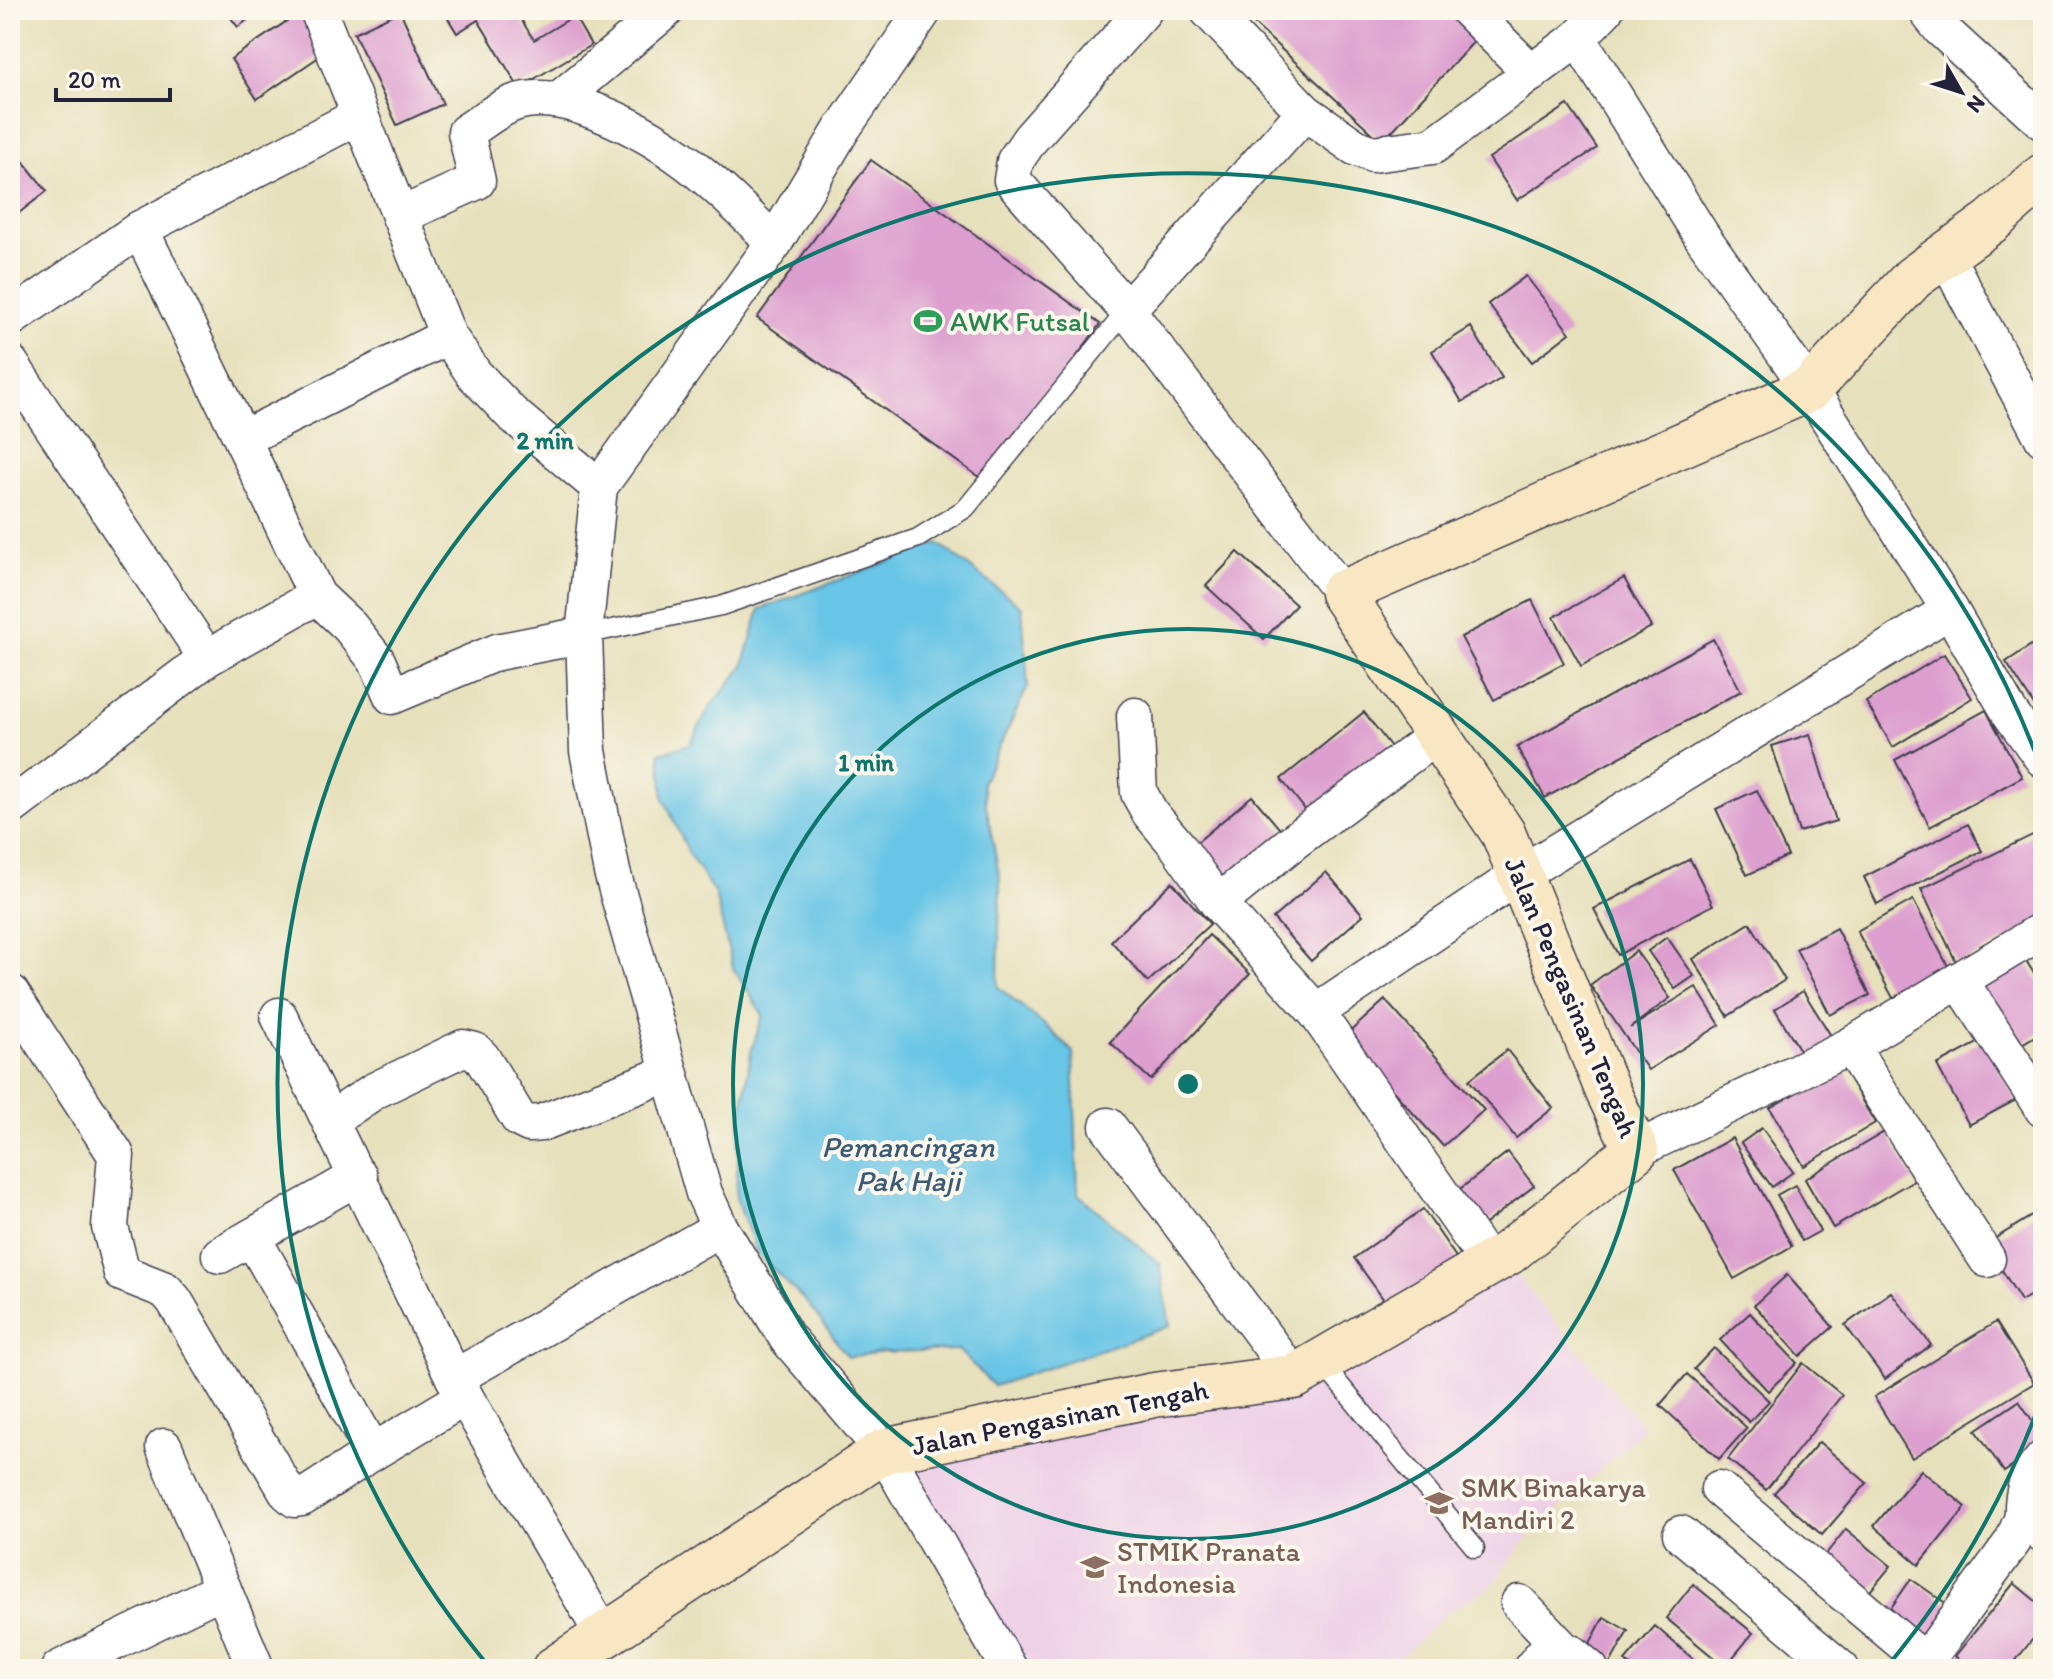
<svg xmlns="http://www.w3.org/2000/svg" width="2053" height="1679" font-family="Itim,sans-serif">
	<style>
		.built { fill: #eed0e7 }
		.water { fill: #68c5e6; stroke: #457490; stroke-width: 2 }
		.building { fill: #dd9fcf }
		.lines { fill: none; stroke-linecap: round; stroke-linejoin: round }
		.lane-casing { stroke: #403e4e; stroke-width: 21 }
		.street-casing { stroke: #403e4e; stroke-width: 39 }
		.secondary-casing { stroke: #403e4e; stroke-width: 47 }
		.lane { stroke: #fff; stroke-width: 18 }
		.street { stroke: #fff; stroke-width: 36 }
		.secondary { stroke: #f9e7c3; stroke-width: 44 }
		.ring { fill: none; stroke: #0f766e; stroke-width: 4 }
		.labels { text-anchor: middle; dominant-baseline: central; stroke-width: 8; stroke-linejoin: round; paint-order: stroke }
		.leisure-label { font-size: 28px; fill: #27864d; stroke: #fbf7ec; text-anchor: start }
		.street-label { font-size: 28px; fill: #22223b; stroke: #fbf7ec }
		.education-label { font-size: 28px; fill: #785e54; stroke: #fbf7ec; text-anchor: start }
		.water-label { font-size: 30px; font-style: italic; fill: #3a5b77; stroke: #fbf7ec }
		.centre { fill: #0f766e; stroke: #fbf7ec; stroke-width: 4 }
		.ring-label { font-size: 24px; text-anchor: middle; font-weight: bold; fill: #0f766e; stroke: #fbf7ec; stroke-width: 8; stroke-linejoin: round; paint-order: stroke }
	</style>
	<rect width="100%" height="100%" fill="#fbf7ec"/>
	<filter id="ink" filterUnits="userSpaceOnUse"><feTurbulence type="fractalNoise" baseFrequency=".0125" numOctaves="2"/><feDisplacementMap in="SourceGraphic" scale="16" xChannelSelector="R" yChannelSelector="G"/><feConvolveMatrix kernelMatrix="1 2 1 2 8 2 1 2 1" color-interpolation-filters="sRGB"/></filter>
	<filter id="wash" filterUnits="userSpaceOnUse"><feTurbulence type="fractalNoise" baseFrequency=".006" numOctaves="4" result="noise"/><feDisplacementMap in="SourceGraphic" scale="32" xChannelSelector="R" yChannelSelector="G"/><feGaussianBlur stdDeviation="1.8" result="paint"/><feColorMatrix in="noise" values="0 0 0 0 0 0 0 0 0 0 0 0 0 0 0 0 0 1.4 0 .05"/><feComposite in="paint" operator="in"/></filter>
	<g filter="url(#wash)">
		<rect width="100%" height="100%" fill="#e7e0bc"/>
		<path class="built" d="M1507 1265 1644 1428 1525 1541 1492 1586 1447 1613 1388 1669H1020L899 1460 1275 1391Z"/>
		<path class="water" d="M938 543 1022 607 1028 686 982 783 1000 880 998 987 1046 1026 1073 1052 1078 1194 1160 1264 1170 1326 994 1386 958 1350 883 1352 848 1357 808 1304 757 1253 736 1198 739 1133 751 1052 763 1015 733 968 715 894 689 854 664 799 660 753 690 744 709 709 743 667 760 609Z"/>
		<g id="blocks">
			<g class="building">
				<path d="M225 10H260L238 27Z"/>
				<path d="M443 10H515L534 40 574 16 591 45 519 88 478 20 457 33Z"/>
				<path d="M1239 10H1446L1477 38 1382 142Z"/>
				<path d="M1476 10H1511L1496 28Z"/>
				<path d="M302 11 329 50 257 99 231 59Z"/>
				<path d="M400 11 443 104 397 125 354 33Z"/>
				<path d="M1568 105 1597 148 1517 200 1489 158Z"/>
				<path d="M10 145 47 191 10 220Z"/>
				<path d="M871 160 1100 324 986 482 757 318Z"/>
				<path d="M1526 276 1570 333 1532 362 1488 304Z"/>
				<path d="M1471 327 1502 378 1462 402 1432 351Z"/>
				<path d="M1238 552 1296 605 1264 639 1206 586Z"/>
				<path d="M1624 578 1651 627 1581 666 1554 617Z"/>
				<path d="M1532 600 1564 663 1494 700 1461 637Z"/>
				<path d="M2043 637V715L2041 716 2006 662Z"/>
				<path d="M1713 639 1741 691 1545 798 1517 747Z"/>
				<path d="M1944 654 1972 698 1893 747 1866 702Z"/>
				<path d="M1986 710 2022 777 1930 827 1895 760Z"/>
				<path d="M1364 712 1398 756 1315 822 1281 779Z"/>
				<path d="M1810 734 1836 821 1799 832 1772 746Z"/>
				<path d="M1757 790 1788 856 1747 875 1716 809Z"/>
				<path d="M1252 796 1289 840 1226 894 1189 849Z"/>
				<path d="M1968 824 1982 851 1877 904 1864 877Z"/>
				<path d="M2043 830V922L1957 964 1921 889Z"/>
				<path d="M1690 859 1713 905 1618 955 1594 909Z"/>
				<path d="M1326 872 1363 915 1311 961 1273 918Z"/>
				<path d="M1172 882 1210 924 1148 982 1111 941Z"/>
				<path d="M1913 900 1949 968 1893 998 1857 931Z"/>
				<path d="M1750 923 1785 980 1728 1016 1693 959Z"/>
				<path d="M1836 928 1870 995 1830 1015 1796 949Z"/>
				<path d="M1209 935 1250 974 1151 1080 1110 1042Z"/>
				<path d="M1667 937 1694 976 1675 989 1648 951Z"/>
				<path d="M1636 951 1670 998 1630 1028 1696 987 1720 1025 1648 1070 1590 985Z"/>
				<path d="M2020 951 2043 988V1031L2007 1053 1966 984Z"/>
				<path d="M1803 991 1838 1047 1809 1065 1775 1009Z"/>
				<path d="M1385 1000 1484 1110 1443 1146 1344 1037Z"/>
				<path d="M1983 1040 2016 1100 1969 1125 1937 1065Z"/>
				<path d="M1507 1050 1553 1108 1516 1138 1469 1080Z"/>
				<path d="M1842 1066 1875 1123 1804 1166 1770 1108Z"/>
				<path d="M1762 1128 1793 1172 1772 1187 1741 1143Z"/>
				<path d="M1886 1131 1914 1180 1833 1228 1805 1179Z"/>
				<path d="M1732 1138 1792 1246 1734 1279 1674 1170Z"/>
				<path d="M1508 1152 1534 1186 1477 1230 1451 1196Z"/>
				<path d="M1795 1185 1820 1231 1802 1241 1777 1195Z"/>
				<path d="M1423 1209 1462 1266 1394 1314 1354 1258Z"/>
				<path d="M2043 1209V1288L2021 1301 1986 1244Z"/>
				<path d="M1787 1275 1833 1327 1800 1356 1754 1305Z"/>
				<path d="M1891 1292 1931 1345 1885 1379 1845 1325Z"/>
				<path d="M1750 1313 1797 1363 1768 1391 1720 1340Z"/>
				<path d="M1996 1322 2034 1383 1912 1458 1874 1397Z"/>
				<path d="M1714 1348 1769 1401 1749 1422 1694 1369Z"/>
				<path d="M1803 1363 1842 1395 1766 1490 1728 1459Z"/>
				<path d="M1687 1374 1747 1428 1719 1459 1660 1405Z"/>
				<path d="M2019 1401 2043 1436V1446L2004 1472 1976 1430Z"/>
				<path d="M1819 1442 1867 1483 1822 1535 1774 1493Z"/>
				<path d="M1921 1470 1966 1507 1919 1565 1874 1526Z"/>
				<path d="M1846 1529 1891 1566 1866 1596 1822 1559Z"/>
				<path d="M1911 1579 1957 1611 1932 1647 1886 1615Z"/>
				<path d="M2014 1583 2043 1607V1626L2009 1669H1971L1955 1656Z"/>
				<path d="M1693 1584 1753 1633 1725 1667 1666 1618Z"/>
				<path d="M1604 1617 1628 1631 1607 1669 1583 1656Z"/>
				<path d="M1655 1626 1701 1666 1699 1669H1634L1625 1661Z"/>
			</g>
		</g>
	</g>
	<g filter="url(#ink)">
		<use href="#blocks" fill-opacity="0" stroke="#403e4e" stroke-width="2"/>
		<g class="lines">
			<defs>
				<g id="lane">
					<path d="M584 635 721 606 918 538 966 508 1127 310"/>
					<path d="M1321 1362 1475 1548"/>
				</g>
				<g id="street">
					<path d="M318 10 448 336 474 374 511 413 599 487"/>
					<path d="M924 10 842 129 774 243 599 487 584 635 588 751 612 872 704 1193 720 1228 787 1338 884 1451 1009 1669"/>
					<path d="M1144 10 1030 139 1015 161 1012 180 1127 310 1342 593"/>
					<path d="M1208 10 1305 112 1355 147 1372 154 1433 146 1578 38 1605 10"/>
					<path d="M1468 10 1532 73"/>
					<path d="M1926 10 1941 29 2043 122"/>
					<path d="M1578 38 1701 235 1810 389 1950 610 2010 713 2043 759"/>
					<path d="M560 99 666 10"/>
					<path d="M400 216 477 181 466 132C481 123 497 109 514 103 536 95 565 100 586 108 665 135 718 184 774 243"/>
					<path d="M140 229 242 439"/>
					<path d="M1945 255 2043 438"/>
					<path d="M1127 310 1305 112"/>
					<path d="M10 319 140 229 359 116"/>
					<path d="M448 336 242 439 317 596 350 627 377 661 392 696 497 652 584 635"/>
					<path d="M10 363 207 658"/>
					<path d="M1135 716 1139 793 1150 813 1176 844 1218 903"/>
					<path d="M1437 735 1293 842 1218 903 1316 1012 1488 1262"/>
					<path d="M10 808 207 658 317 596"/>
					<path d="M1960 981 2043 1109"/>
					<path d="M10 992 116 1155 110 1227 122 1273 165 1290 174 1300 288 1493 295 1499 302 1498 373 1452"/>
					<path d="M1316 1012 1519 875 1950 610"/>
					<path d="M279 1016 454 1378 604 1636"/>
					<path d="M1850 1046 2043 930"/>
					<path d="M331 1120 374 1091 463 1048 475 1051 482 1058 519 1119 529 1124 541 1123 669 1073"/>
					<path d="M1108 1126 1294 1377"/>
					<path d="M1636 1150 1850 1046 1987 1259"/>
					<path d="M252 1237 373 1452 465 1397"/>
					<path d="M220 1255 359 1176"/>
					<path d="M454 1378 720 1228"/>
					<path d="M164 1447 256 1669"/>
					<path d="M1719 1489 1934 1669"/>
					<path d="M2023 1517C2022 1492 2027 1477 2043 1459"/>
					<path d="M1681 1534 1841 1669"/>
					<path d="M1519 1603 1562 1648"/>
					<path d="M59 1669 223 1589"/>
					<path d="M1531 1669 1544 1653 1554 1648 1571 1653 1590 1669"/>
					<path d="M1920 1669 2013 1541 2023 1517 2043 1534"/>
				</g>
				<path id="secondary" d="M554 1669 884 1451 1154 1395 1294 1377 1508 1253 1636 1150 1608 1092 1503 833 1342 593 1810 389 1913 278 1992 221 2043 176"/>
			</defs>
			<use href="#lane" class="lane-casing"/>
			<use href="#street" class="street-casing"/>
			<use href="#secondary" class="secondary-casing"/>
			<use href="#lane" class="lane"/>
			<use href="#street" class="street"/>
			<use href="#secondary" class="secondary"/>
		</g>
	</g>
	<g class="ring">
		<circle cx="1188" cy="1084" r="455"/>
		<path d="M2040 1403A910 910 0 0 1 1885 1669M491 1669A910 910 0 1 1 2040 765"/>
	</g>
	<defs>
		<symbol id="stadium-bare" viewBox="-9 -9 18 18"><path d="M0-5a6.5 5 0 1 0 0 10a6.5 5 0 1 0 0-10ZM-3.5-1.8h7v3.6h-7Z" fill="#2e9e5b" stroke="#fbf7ec" stroke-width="2.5" paint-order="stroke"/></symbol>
		<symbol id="school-bare" viewBox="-9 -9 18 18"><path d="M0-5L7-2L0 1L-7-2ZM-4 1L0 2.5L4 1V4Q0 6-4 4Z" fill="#8d6e63" stroke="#fbf7ec" stroke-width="2.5" paint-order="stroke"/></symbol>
		<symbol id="university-bare" viewBox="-9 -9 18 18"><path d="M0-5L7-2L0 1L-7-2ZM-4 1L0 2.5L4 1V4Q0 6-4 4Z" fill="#8d6e63" stroke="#fbf7ec" stroke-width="2.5" paint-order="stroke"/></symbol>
	</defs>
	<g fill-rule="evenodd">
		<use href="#stadium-bare" x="908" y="301" width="40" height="40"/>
		<use href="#school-bare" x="1419" y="1483" width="40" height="40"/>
		<use href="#university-bare" x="1075" y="1547" width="40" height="40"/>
	</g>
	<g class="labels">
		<g class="leisure-label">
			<text x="950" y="321">AWK Futsal</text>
		</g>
		<g class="street-label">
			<text transform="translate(1572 997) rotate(67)">Jalan Pengasinan Tengah</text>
			<text transform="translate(1060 1417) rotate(-11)">Jalan Pengasinan Tengah</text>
		</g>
		<g class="education-label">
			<text x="1461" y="1487">SMK Binakarya<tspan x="1461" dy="32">Mandiri 2</tspan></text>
			<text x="1117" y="1551">STMIK Pranata<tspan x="1117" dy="32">Indonesia</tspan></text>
		</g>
		<g class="water-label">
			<text x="908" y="1146">Pemancingan<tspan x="908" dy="34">Pak Haji</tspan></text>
		</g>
	</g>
	<circle cx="1188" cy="1084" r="12" class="centre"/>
	<g class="ring-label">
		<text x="545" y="449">2 min</text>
		<text x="866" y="771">1 min</text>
	</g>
	<rect width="2053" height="1679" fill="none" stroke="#fbf7ec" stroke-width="40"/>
	<g transform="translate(1961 92) rotate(129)" stroke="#fbf7ec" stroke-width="6" paint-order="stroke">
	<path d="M0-6L14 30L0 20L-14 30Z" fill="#22223b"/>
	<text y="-12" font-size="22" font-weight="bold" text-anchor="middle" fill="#22223b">N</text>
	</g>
	<path d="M56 88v12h114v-12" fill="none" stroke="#22223b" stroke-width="4"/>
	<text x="68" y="88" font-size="24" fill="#22223b" stroke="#fbf7ec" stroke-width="6" paint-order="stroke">20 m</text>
</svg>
